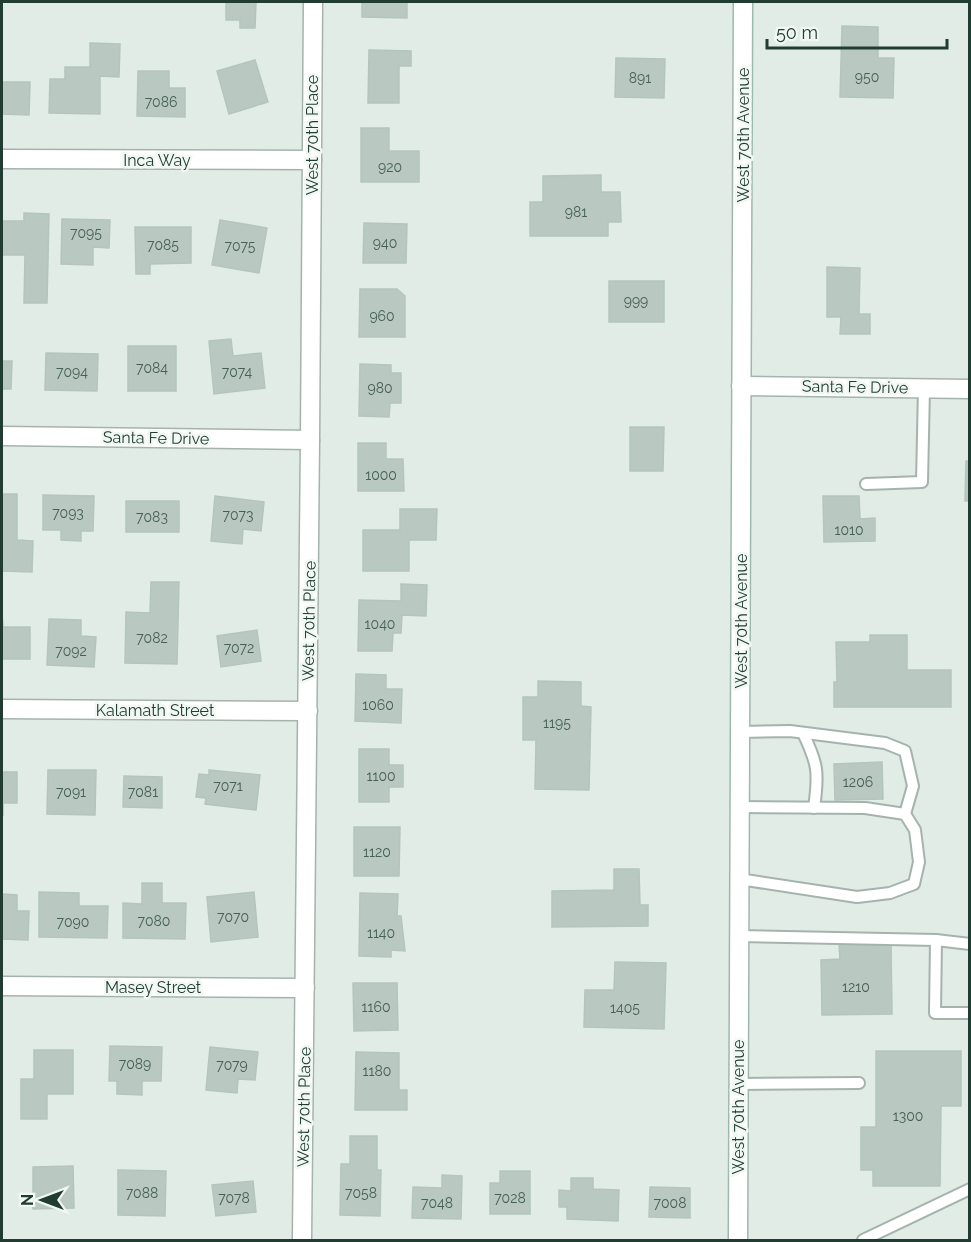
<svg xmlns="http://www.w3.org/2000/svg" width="971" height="1242" font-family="Raleway,sans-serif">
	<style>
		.building { fill: #b9c9c2; stroke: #b3c5bc; stroke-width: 1.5 }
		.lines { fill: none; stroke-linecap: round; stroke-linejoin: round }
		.service-casing { stroke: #a4b4ad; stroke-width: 14 }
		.minor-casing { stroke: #a4b4ad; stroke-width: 21 }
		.secondary-casing { stroke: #9fb8ad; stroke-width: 21 }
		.service { stroke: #fff; stroke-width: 10 }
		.minor { stroke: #fff; stroke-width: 18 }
		.secondary { stroke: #fff; stroke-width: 18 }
		.labels { text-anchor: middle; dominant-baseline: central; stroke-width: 5; stroke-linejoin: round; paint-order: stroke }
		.number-label { font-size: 14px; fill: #476057 }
		.street-label { font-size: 16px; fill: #213d33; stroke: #f1f8f4 }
	</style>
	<rect width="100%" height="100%" fill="#e1ece6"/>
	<g class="building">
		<path d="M226 2H256L255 28H240V20H226Z"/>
		<path d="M362 2H407V18L362 17Z"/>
		<path d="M842 26 878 27V58H894L893 98 840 97Z"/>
		<path d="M90 43 120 44 119 77 100 76V114L49 113 50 79H65V67H90Z"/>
		<path d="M369 50 411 51V66H399V103H368Z"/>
		<path d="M616 58 665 59 664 98 615 97Z"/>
		<path d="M255 60 268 102 229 114 217 71Z"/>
		<path d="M138 71H169V88H185V117L137 116Z"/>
		<path d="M2 82H30L29 115 2 114Z"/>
		<path d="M361 128H389V151H419V182H361Z"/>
		<path d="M601 175V192H620L621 222H608V236H530V202H543V176Z"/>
		<path d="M24 213 49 214 47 303H24L25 255H2V221H24Z"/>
		<path d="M62 219 110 220 109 248 93 247V265L61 264Z"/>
		<path d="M220 220 267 228 259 273 212 265Z"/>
		<path d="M364 223 407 224 406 263H363Z"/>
		<path d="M135 227H191V263L150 264V274H136Z"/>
		<path d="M827 267 860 268 859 314H870V334H840L841 317H827Z"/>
		<rect x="609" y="281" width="55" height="41"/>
		<path d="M360 289H397L405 296V337H359Z"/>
		<path d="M231 339 233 356 261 353 265 388 214 394 209 341Z"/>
		<rect x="128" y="346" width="48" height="45"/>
		<path d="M46 353 98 354 97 391 45 390Z"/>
		<path d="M2 361H12L11 389H2Z"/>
		<path d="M360 364 391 365V373H401V403H390L389 417 359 416Z"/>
		<path d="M630 427H664L663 471H630Z"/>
		<path d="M358 443H386V459H403L404 491H358Z"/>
		<path d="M966 461H970V501H965Z"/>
		<path d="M2 494H17V540L33 541 32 572 2 571Z"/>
		<path d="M43 495 94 496 93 531H81V541L61 540V530H43Z"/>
		<path d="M215 496 264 502 261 531 243 529 242 544 211 541Z"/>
		<path d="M823 496H859L860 519 875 518V541L824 542Z"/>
		<rect x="126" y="501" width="53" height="31"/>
		<path d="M400 509H437L436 540H409V571H363V530H400Z"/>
		<path d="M151 582H179L177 664 125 663 126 612 150 613Z"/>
		<path d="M401 584 427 585 426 616 402 615 401 633H393L392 651H358L359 600 401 601Z"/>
		<path d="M2 613 3 627H30V659H2Z"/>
		<path d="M49 619 81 620V636L96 637 94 667 47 665Z"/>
		<path d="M257 630 261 661 221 667 217 636Z"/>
		<path d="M870 635H907V670H951V707H834V682H837L836 642H870Z"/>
		<path d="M356 674 386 675V689H402L401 723 355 721Z"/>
		<path d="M538 681 581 682V706L591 707 589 790 535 789 536 740H523V697H538Z"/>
		<path d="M359 749H389V765H403V787H389V802H359Z"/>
		<path d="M882 762 883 799 835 800 834 764Z"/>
		<path d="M48 770H96L95 815 47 814Z"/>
		<path d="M209 770 260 775 256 810 205 804 206 798 196 797 199 774 209 775Z"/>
		<path d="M2 772H17V803H3V815H2Z"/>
		<path d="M124 776 162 777V808L123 807Z"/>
		<path d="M354 827H400L399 876H354Z"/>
		<path d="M614 869H639L640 905H648V926L552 927V891L614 890Z"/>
		<path d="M142 883H162V903H186L185 939 123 938V903L142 904Z"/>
		<path d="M39 892 79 893V906H108L107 938 39 937Z"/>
		<path d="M254 892 258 937 211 942 207 897Z"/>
		<path d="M360 893 398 894 397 916H401L405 951 391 950V957L359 956Z"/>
		<path d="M2 894 17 895V911H29L28 940 2 939Z"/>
		<path d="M839 944H891L892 1014 822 1015 821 960 840 959Z"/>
		<path d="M615 962 666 963 664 1029 584 1027 585 990H614Z"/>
		<path d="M353 983H397L398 1030 354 1031Z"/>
		<path d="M110 1046 162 1047 161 1081H142V1095L117 1094V1081H109Z"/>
		<path d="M210 1047 258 1052 255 1080 238 1079 237 1093 206 1090Z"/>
		<path d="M34 1050H73V1094H47V1119H21V1079H34Z"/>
		<path d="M876 1051H961V1106H941L940 1186H873V1170H861V1127H876Z"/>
		<path d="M356 1052 399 1053V1090H407V1110H355Z"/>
		<path d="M350 1136H377V1170H381L380 1216 340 1215 341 1164H350Z"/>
		<path d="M73 1166 74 1208 33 1209V1167Z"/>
		<path d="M118 1170 166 1171 165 1216 118 1215Z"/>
		<path d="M500 1171H530V1214H490V1183H500Z"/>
		<path d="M442 1175 462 1176 461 1219 412 1218 413 1187 442 1188Z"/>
		<path d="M571 1178H593V1189L619 1190 618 1221 567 1219V1207H559V1190L571 1191Z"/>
		<path d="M253 1181 256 1212 216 1216 212 1185Z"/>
		<path d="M650 1187 690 1188V1218L649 1217Z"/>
	</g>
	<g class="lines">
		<defs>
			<g id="service">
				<path d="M866 484 922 482 924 388"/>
				<path d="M740 732 790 731 885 743 905 751 913 786 905 814"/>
				<path d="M803 733C818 764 819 773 814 808"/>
				<path d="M739 879 857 897 890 893 914 884 919 862 915 830 905 814 865 808 740 807"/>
				<path d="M739 936 936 940 970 944"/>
				<path d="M936 940 935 1013H970"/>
				<path d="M739 1084 859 1083"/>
				<path d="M863 1240 970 1189"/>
			</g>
			<g id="minor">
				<path d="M2 159 312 160"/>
				<path d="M741 386 970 389"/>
				<path d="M2 436 310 440"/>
				<path d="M2 709 308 711"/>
				<path d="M2 986 305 988"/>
				<path d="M302 1240 310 440 313 2"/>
			</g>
			<path id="secondary" d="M738 1240 743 2"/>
		</defs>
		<use href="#service" class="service-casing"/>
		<use href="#minor" class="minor-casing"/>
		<use href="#secondary" class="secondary-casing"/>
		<use href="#service" class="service"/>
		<use href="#minor" class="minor"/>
		<use href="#secondary" class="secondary"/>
	</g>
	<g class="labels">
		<g class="number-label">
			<text x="867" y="77">950</text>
			<text x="640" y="78">891</text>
			<text x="161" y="102">7086</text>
			<text x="390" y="167">920</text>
			<text x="576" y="212">981</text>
			<text x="86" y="233">7095</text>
			<text x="385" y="243">940</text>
			<text x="163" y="245">7085</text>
			<text x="240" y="246">7075</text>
			<text x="636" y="301">999</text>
			<text x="382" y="316">960</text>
			<text x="152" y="368">7084</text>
			<text x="72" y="372">7094</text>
			<text x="237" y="372">7074</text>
			<text x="380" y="388">980</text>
			<text x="381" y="475">1000</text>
			<text x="68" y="513">7093</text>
			<text x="238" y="515">7073</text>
			<text x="152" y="517">7083</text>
			<text x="849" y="530">1010</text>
			<text x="380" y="624">1040</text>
			<text x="152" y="638">7082</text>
			<text x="239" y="648">7072</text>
			<text x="71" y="651">7092</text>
			<text x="378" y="705">1060</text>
			<text x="557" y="723">1195</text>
			<text x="381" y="776">1100</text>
			<text x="858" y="782">1206</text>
			<text x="228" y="786">7071</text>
			<text x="71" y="792">7091</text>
			<text x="143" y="792">7081</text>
			<text x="377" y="852">1120</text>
			<text x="233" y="917">7070</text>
			<text x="154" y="921">7080</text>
			<text x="73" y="922">7090</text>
			<text x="381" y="933">1140</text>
			<text x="856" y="987">1210</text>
			<text x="376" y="1007">1160</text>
			<text x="625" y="1008">1405</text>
			<text x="135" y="1064">7089</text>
			<text x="232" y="1065">7079</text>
			<text x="377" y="1071">1180</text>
			<text x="908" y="1116">1300</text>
			<text x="142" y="1193">7088</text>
			<text x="361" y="1193">7058</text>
			<text x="234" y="1198">7078</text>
			<text x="510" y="1198">7028</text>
			<text x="437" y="1203">7048</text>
			<text x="670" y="1203">7008</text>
		</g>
		<g class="street-label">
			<text transform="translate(312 135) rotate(-90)">West 70th Place</text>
			<text transform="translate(743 135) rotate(-90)">West 70th Avenue</text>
			<text x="157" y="160">Inca Way</text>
			<text transform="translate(855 387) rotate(1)">Santa Fe Drive</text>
			<text transform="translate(156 438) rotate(1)">Santa Fe Drive</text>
			<text transform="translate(309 621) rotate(-89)">West 70th Place</text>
			<text transform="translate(741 621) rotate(-90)">West 70th Avenue</text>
			<text x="155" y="710">Kalamath Street</text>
			<text x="153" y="987">Masey Street</text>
			<text transform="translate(304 1107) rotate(-89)">West 70th Place</text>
			<text transform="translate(738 1107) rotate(-90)">West 70th Avenue</text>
		</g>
	</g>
	<rect width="971" height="1242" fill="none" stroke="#213d33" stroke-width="6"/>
	<g transform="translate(42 1200) rotate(270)" stroke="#f1f8f4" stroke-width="4.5" paint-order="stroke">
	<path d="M0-4.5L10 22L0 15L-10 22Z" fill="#213d33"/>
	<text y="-9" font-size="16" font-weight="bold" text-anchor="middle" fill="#213d33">N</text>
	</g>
	<path d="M767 39v9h180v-9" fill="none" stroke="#213d33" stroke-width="3"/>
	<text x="776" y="39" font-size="18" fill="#213d33" stroke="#f1f8f4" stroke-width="4.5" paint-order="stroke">50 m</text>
</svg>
